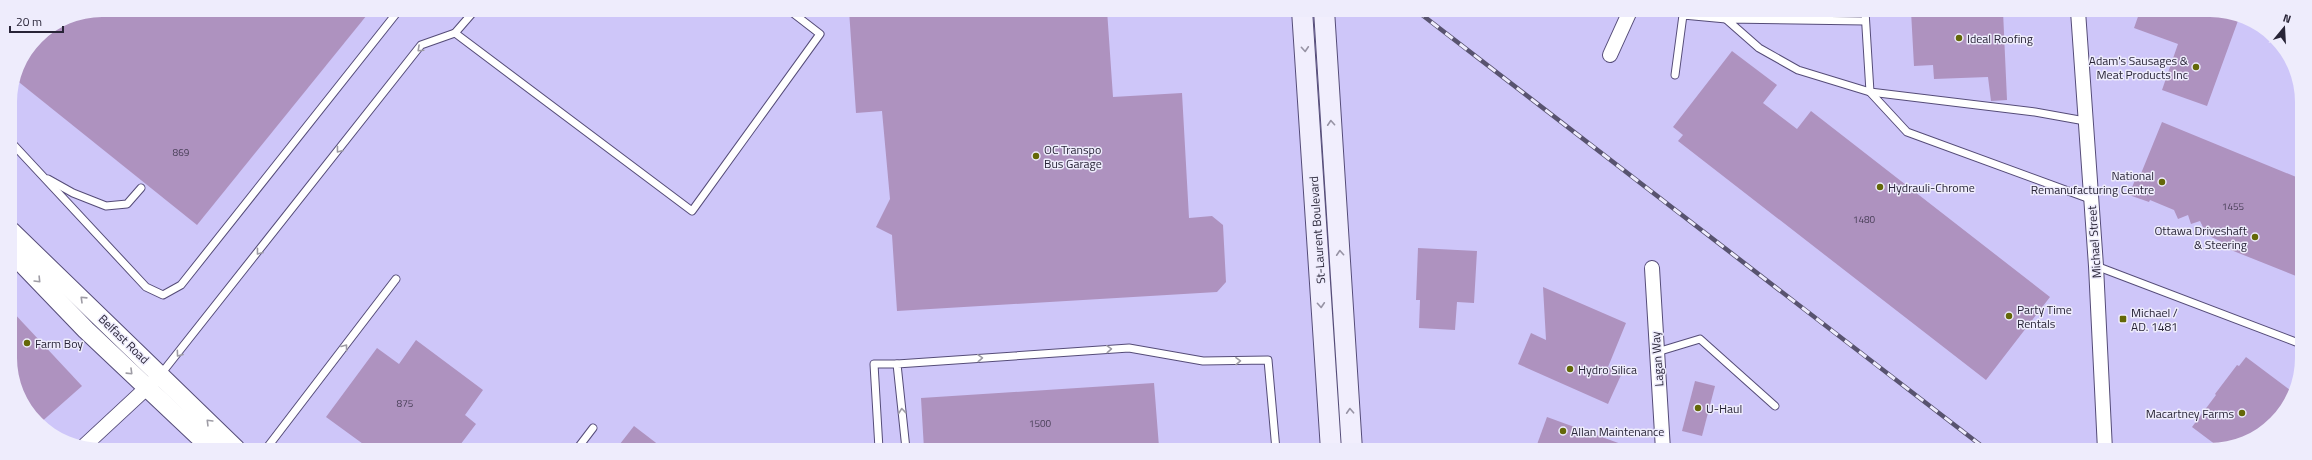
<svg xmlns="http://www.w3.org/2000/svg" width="2312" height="460" font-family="'Titillium Web',sans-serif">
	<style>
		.building { fill: #ae92bf }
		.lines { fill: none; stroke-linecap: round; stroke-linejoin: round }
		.service-casing { stroke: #554c78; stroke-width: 9 }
		.minor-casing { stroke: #554c78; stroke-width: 16 }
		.tertiary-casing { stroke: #554c78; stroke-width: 20 }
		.secondary-casing { stroke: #554c78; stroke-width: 22 }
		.service { stroke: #fff; stroke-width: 7 }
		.minor { stroke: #fff; stroke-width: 14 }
		.tertiary { stroke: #fff; stroke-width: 18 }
		.secondary { stroke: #f1eefd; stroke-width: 20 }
		.rail-casing { stroke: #58536f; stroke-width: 4.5 }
		.rail { stroke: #eeecfc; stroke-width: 3; stroke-dasharray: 9; stroke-linecap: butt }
		.oneway { stroke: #9e9ca5 }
		.oneway2 { stroke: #9793a4 }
		.poi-dot { fill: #646808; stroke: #eeecfc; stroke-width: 1.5 }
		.labels { text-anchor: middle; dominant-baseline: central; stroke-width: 3; stroke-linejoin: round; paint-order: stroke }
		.number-label { font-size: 10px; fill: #4a4059 }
		.poi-label { font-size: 12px; fill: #282437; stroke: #eeecfc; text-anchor: start }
		.street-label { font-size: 12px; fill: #282437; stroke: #eeecfc }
	</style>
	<rect width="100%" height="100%" fill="#cec6f9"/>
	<g class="building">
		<path d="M102 10H371L197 225 15 79 17 67 37 37 67 17Z"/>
		<path d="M849 10H1107L1113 97 1182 93 1189 218 1212 216 1223 225 1226 282 1217 292 897 311 892 235 876 227 890 199 882 111 856 113Z"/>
		<path d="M1911 11H2003L2007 100 1991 101 1988 77 1934 79 1933 65 1914 66Z"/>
		<path d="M2140 11H2222L2239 18 2207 106 2162 90 2178 44 2134 28Z"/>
		<path d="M1732 51 1777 85 1763 103 1797 129 1811 111 2050 297 1986 380 1678 141 1683 135 1673 127Z"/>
		<path d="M2162 122 2301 179V278L2221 246 2222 242 2207 235 2200 221 2191 224 2188 215 2178 219 2174 210 2150 200 2149 202 2129 195 2137 175 2140 176Z"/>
		<path d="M1418 248 1477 251 1474 303 1457 302 1455 330 1419 328 1420 300H1416Z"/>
		<path d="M1543 287 1626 323 1608 367 1622 373 1608 404 1518 364 1531 333 1546 340Z"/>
		<path d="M11 310 82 386 39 424 12 376Z"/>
		<path d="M416 340 483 390 465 415 476 424 457 449H370L326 417 377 348 399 364Z"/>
		<path d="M2246 357 2294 393 2292 399 2271 427 2220 448 2192 427 2216 395 2215 394 2237 365 2239 366Z"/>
		<path d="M1695 381 1715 386 1702 436 1682 431Z"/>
		<path d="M1154 383 1159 447 1151 448 1152 450 924 449 921 398Z"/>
		<path d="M1547 417 1632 448 1631 450H1535Z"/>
		<path d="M634 426 664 449H616Z"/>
	</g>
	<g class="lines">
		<defs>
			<g id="service">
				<path d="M475 10 455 33 692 211 820 34 789 10"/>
				<path d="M1865 11 1870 92 1907 132 2090 199"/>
				<path d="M1865 21 1726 19 1759 48 1798 70 1870 92 2035 112 2085 121"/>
				<path d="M1675 75 1683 15 1726 19"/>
				<path d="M10 141 146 287 163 295 181 285 399 10"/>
				<path d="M48 179 73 193 106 206 127 204 141 188"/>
				<path d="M2096 266 2301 344"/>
				<path d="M1657 352 1700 339 1775 406"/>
				<path d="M161 374 421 45 455 33"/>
				<path d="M266 449 396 279"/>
				<path d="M577 449 593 428"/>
				<path d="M879 449 874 364H897"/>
				<path d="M906 449 897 364 1129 348 1203 361 1268 360 1276 450"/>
			</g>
			<g id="minor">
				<path d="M2078 11 2096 266 2105 450"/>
				<path d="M1610 55 1630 11"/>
				<path d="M1652 268 1663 450"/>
				<path d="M84 446 154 381"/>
			</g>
			<g id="tertiary">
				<path d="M11 231 236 449"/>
				<path d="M11 252 86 330 212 449"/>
			</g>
			<g id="secondary">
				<path d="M1302 10 1331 450"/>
				<path d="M1324 10 1352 450"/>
			</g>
		</defs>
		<use href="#service" class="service-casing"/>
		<use href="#minor" class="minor-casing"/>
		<use href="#tertiary" class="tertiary-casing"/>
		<use href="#secondary" class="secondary-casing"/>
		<use href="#service" class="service"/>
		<use href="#minor" class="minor"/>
		<use href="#tertiary" class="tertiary"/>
		<use href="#secondary" class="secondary"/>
		<defs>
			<path id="rail" d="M1417 11 1987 450"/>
		</defs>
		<use href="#rail" class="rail-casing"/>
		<use href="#rail" class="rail"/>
	</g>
	<defs><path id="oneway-chevron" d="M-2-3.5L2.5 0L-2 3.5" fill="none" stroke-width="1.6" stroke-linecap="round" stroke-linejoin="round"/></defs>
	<g class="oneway">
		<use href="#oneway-chevron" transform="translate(420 49) rotate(137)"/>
		<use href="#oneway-chevron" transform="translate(339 150) rotate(128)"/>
		<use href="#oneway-chevron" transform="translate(259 252) rotate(128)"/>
		<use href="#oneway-chevron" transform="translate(38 280) rotate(46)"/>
		<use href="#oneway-chevron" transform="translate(83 299) rotate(-136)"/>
		<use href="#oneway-chevron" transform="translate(345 347) rotate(-53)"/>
		<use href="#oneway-chevron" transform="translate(1109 349) rotate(-4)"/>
		<use href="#oneway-chevron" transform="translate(179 354) rotate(126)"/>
		<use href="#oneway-chevron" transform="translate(980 358) rotate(-4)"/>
		<use href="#oneway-chevron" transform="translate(1238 361) rotate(-1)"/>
		<use href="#oneway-chevron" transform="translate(130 372) rotate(44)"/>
		<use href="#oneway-chevron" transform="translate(902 411) rotate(-96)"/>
		<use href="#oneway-chevron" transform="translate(209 422) rotate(-135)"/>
	</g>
	<g class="oneway2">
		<use href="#oneway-chevron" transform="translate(1305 49) rotate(86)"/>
		<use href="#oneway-chevron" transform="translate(1331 123) rotate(-94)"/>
		<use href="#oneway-chevron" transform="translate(1340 253) rotate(-94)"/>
		<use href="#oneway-chevron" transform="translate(1321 305) rotate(86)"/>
		<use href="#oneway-chevron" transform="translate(1350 411) rotate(-93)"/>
	</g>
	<g class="poi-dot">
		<circle cx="1959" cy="38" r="4"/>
		<circle cx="2196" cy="67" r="4"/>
		<circle cx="1036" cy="156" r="4"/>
		<circle cx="2162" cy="182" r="4"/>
		<circle cx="1880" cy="187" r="4"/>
		<circle cx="2255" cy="237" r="4"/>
		<circle cx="2009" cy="316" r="4"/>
		<rect x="2119" y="315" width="8" height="8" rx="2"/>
		<circle cx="27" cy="343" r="4"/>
		<circle cx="1570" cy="369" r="4"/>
		<circle cx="1698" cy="408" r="4"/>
		<circle cx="2242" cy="413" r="4"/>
		<circle cx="1563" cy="431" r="4"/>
	</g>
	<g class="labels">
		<g class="number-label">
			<text x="181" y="152">869</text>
			<text x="2233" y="206">1455</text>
			<text x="1864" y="219">1480</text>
			<text x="405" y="403">875</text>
			<text x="1040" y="423">1500</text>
		</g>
		<g class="poi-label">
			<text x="1967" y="38">Ideal Roofing</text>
			<text x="2188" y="60" text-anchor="end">Adam's Sausages &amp;<tspan x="2188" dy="14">Meat Products Inc</tspan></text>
			<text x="1044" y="149">OC Transpo<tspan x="1044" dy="14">Bus Garage</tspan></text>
			<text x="2154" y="175" text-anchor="end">National<tspan x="2154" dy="14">Remanufacturing Centre</tspan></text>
			<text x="1888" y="187">Hydrauli-Chrome</text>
			<text x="2247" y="230" text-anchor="end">Ottawa Driveshaft<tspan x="2247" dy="14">&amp; Steering</tspan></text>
			<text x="2017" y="309">Party Time<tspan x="2017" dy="14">Rentals</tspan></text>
			<text x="2131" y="312">Michael /<tspan x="2131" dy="14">AD. 1481</tspan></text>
			<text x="35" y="343">Farm Boy</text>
			<text x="1578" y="369">Hydro Silica</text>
			<text x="1706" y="408">U-Haul</text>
			<text x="2234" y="413" text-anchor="end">Macartney Farms</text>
			<text x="1571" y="431">Allan Maintenance</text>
		</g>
		<g class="street-label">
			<text transform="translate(1317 230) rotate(-94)">St-Laurent Boulevard</text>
			<text transform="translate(2094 242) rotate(-94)">Michael Street</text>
			<text transform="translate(124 339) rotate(44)">Belfast Road</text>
			<text transform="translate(1657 359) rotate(-94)">Lagan Way</text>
		</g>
	</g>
	<path d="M0 0H2312V460H0ZM102 17H2210A85 85 0 0 1 2295 102V358A85 85 0 0 1 2210 443H102A85 85 0 0 1 17 358V102A85 85 0 0 1 102 17Z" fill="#eeecfc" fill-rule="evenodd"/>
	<g transform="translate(2284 28) rotate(18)" stroke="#eeecfc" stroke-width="3" paint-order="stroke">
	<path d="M0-3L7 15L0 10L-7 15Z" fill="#282437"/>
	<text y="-6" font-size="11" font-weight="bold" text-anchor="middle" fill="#282437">N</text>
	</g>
	<path d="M10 26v6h53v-6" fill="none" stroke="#282437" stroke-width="2"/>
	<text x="16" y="26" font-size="12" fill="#282437" stroke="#eeecfc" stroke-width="3" paint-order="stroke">20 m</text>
</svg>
